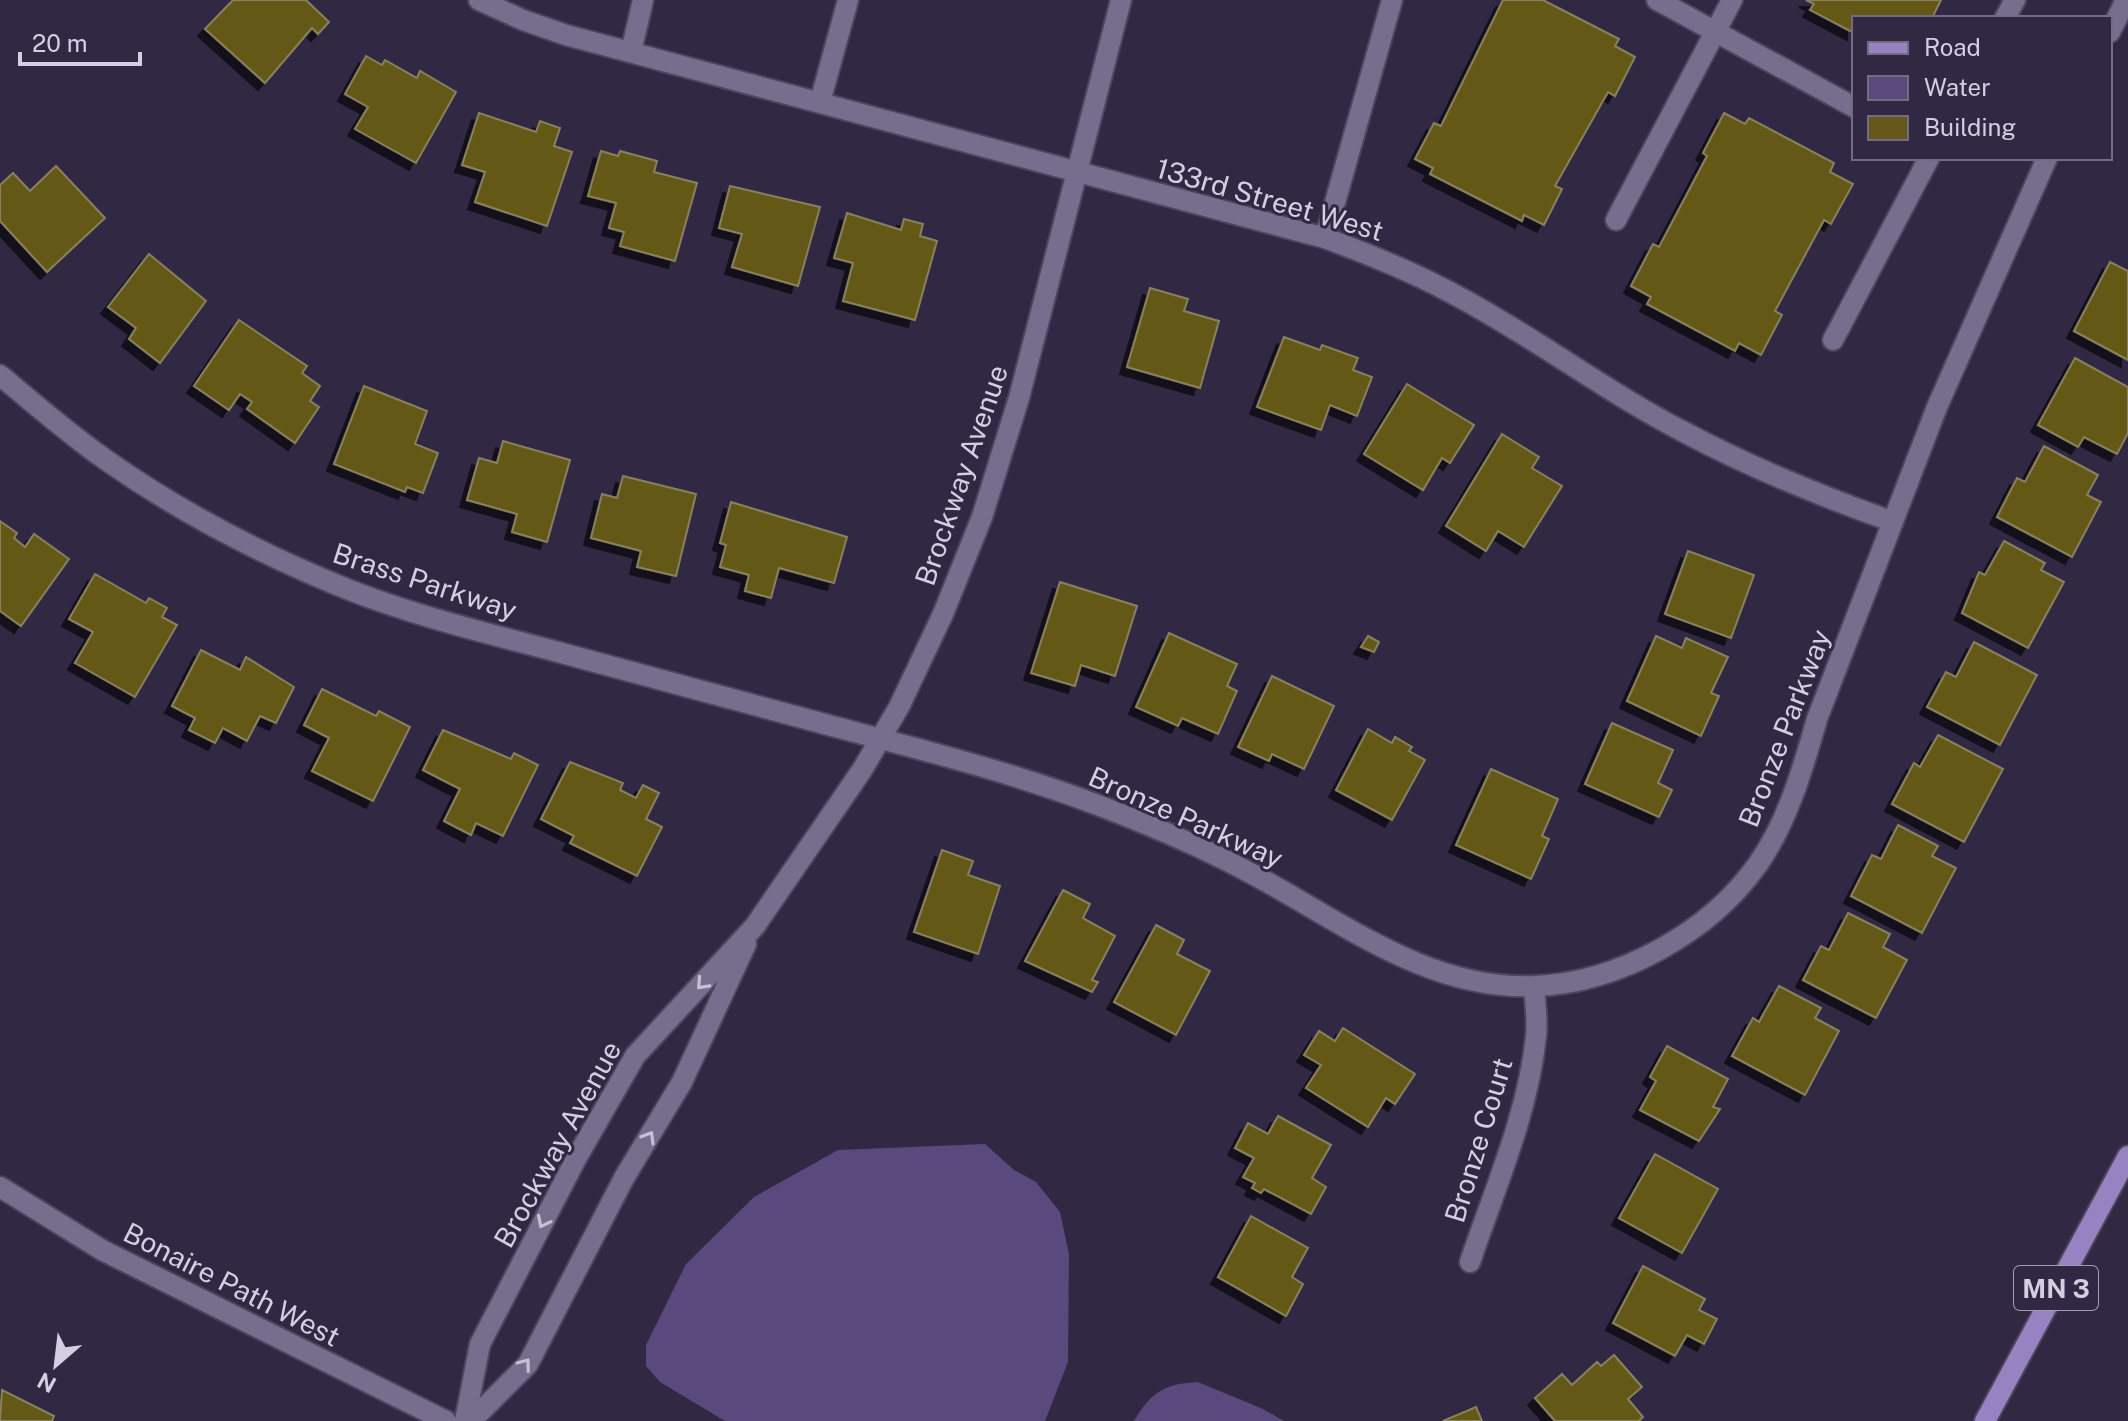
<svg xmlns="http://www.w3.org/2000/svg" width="2128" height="1421" font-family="'Public Sans',sans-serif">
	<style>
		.water { fill: #5a497c }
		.building { fill: #645919; stroke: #87815e; stroke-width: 2; filter: url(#shadow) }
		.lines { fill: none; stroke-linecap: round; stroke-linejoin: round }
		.minor-casing { stroke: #4d455c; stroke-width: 24 }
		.major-casing { stroke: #4d455c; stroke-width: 24 }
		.minor { stroke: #776d8d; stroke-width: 20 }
		.major { stroke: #9883c2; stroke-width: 20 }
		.oneway { stroke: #c5c0d4 }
		.labels { text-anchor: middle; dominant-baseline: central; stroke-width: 6; stroke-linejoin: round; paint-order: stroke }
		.shield { fill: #312843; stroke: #a29db1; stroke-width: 2 }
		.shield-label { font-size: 26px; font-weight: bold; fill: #d3cfe0 }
		.street-label { font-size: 28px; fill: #d3cfe0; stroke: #312843 }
	</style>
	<defs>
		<filter id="shadow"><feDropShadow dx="-7" dy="7" stdDeviation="0" flood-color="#0009"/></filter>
	</defs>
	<rect width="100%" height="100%" fill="#312843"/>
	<g class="water">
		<path d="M985 1144 1014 1170 1036 1182 1060 1212 1069 1254 1068 1362 1045 1421H725L660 1382 646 1366V1345L686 1264 754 1197 838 1150Z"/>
		<path d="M1198 1382 1263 1409 1284 1421H1134C1151 1392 1164 1384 1198 1382Z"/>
	</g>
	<g class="building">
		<path d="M233 0H306L329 22 318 34 312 28 265 83 205 29Z"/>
		<path d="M1503 0H1543L1619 39 1615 46 1635 57 1615 96 1608 92 1555 186 1562 189 1544 225 1524 215 1522 221 1430 174 1433 168 1415 159 1434 123 1441 126Z"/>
		<path d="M1806 0H1941L1932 18H1854V33L1810 10 1814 4Z"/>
		<path d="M366 56 382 65 385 60 417 78 420 71 456 92 416 163 355 129 368 107 345 94Z"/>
		<path d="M479 113 536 132 540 121 560 128 554 146 572 152 547 226 475 202 485 172 462 165Z"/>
		<path d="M1724 113 1745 124 1749 118 1834 163 1830 172 1853 184 1831 224 1824 220 1775 311 1782 315 1761 355 1739 343 1735 351 1647 304 1651 297 1631 286 1653 244 1659 247 1707 156 1703 153Z"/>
		<path d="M601 151 618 156 620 151 657 161 654 172 697 183 675 261 620 246 624 232 609 228 616 203 588 196Z"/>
		<path d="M56 166 105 218 47 272 0 221V185L13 173 30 191Z"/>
		<path d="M730 186 820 207 798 286 732 267 742 234 719 228Z"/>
		<path d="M847 213 901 230 904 219 923 224 920 236 937 241 915 320 843 301 853 263 834 258Z"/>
		<path d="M149 254 206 301 160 363 129 339 136 328 108 307Z"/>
		<path d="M2110 262 2128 271V360L2074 331Z"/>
		<path d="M1150 288 1188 299 1184 311 1219 321 1200 388 1127 367Z"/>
		<path d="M239 320 307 366 302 373 320 386 310 401 319 407 295 443 247 409 252 402 240 394 229 410 194 386Z"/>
		<path d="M1284 337 1320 350 1322 345 1358 358 1353 370 1372 377 1357 416 1330 405 1321 430 1257 407Z"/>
		<path d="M2075 358 2128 387V433L2117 454 2084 437 2078 447 2038 425Z"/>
		<path d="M1407 384 1474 425 1450 463 1442 458 1423 490 1364 454Z"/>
		<path d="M364 386 427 411 415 444 438 453 423 493 407 487 405 492 334 464Z"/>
		<path d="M1502 434 1539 457 1532 468 1562 486 1524 547 1498 531 1486 551 1446 526Z"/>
		<path d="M503 441 570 460 547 542 512 532 517 514 467 500 479 458 497 463Z"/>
		<path d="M2044 446 2098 475 2087 495 2101 502 2072 557 1997 517 2017 478 2025 482Z"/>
		<path d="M623 476 696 494 676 576 637 567 641 551 591 538 602 494 617 498Z"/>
		<path d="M731 502 847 537 834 583 779 568 771 598 745 591 749 575 720 567 726 545 720 543Z"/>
		<path d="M0 521 17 533 14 538 25 547 34 534 69 559 21 626 0 611Z"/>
		<path d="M2004 541 2045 563 2041 570 2064 582 2028 648 1962 613 1979 572 1985 575Z"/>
		<path d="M1688 551 1754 575 1731 638 1665 614Z"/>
		<path d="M95 574 146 603 149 598 167 608 162 617 177 625 135 697 75 663 93 632 69 619Z"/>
		<path d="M1060 582 1137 606 1115 676 1081 665 1075 686 1031 673Z"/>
		<path d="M1169 633 1237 664 1227 686 1237 691 1218 734 1182 718 1178 726 1136 707Z"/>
		<path d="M1368 636 1379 642 1374 652 1361 647Z"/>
		<path d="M1656 636 1682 648 1686 638 1728 657 1711 693 1719 696 1701 736 1627 701Z"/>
		<path d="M1974 642 2037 675 2000 745 1927 707 1946 672 1956 677Z"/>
		<path d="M201 650 240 670 246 657 294 687 276 723 260 716 247 741 223 728 215 743 189 730 195 718 172 706Z"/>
		<path d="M1272 676 1334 706 1304 769 1272 754 1269 761 1238 747Z"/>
		<path d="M322 689 376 716 379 711 410 727 373 801 312 771 329 738 304 725Z"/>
		<path d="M1612 723 1673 750 1658 783 1672 790 1659 817 1585 784Z"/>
		<path d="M1368 729 1392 743 1395 737 1412 747 1409 751 1425 760 1392 820 1336 790Z"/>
		<path d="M443 730 511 759 514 753 538 765 503 836 476 823 471 835 444 821 460 789 423 770Z"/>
		<path d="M1938 735 2003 769 1964 842 1892 804 1914 763 1920 767Z"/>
		<path d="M570 762 623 783 620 790 636 798 643 785 659 793 646 819 662 827 637 876 570 843 574 836 541 819Z"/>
		<path d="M1491 769 1558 799 1542 836 1549 839 1531 879 1456 845Z"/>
		<path d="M1898 825 1938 846 1932 856 1956 868 1922 933 1851 896 1872 855 1881 859Z"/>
		<path d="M942 850 973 861 968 875 1000 886 978 954 914 932Z"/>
		<path d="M1063 890 1090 904 1083 918 1115 936 1092 980 1098 982 1092 992 1025 961Z"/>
		<path d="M1848 913 1890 934 1883 947 1907 960 1876 1018 1803 980 1821 946 1829 950Z"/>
		<path d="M1156 925 1184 940 1177 954 1210 971 1176 1035 1114 1002Z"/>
		<path d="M1779 986 1821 1008 1815 1018 1839 1031 1805 1095 1732 1056 1753 1018 1759 1022Z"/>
		<path d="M1343 1028 1415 1074 1395 1104 1386 1098 1368 1127 1306 1088 1321 1065 1304 1055 1319 1031 1335 1041Z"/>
		<path d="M1667 1046 1728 1079 1713 1107 1720 1109 1699 1141 1640 1110 1656 1081 1650 1077Z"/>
		<path d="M1278 1116 1331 1145 1312 1178 1326 1187 1311 1214 1264 1189 1261 1193 1252 1188 1255 1183 1243 1177 1254 1158 1235 1148 1248 1123 1268 1134Z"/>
		<path d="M1655 1154 1718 1189 1682 1253 1619 1218Z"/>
		<path d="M1251 1216 1308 1248 1292 1277 1303 1284 1286 1316 1218 1277Z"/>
		<path d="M1643 1266 1705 1299 1699 1310 1717 1319 1704 1344 1687 1335 1675 1356 1613 1323Z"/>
		<path d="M1614 1355 1642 1387 1628 1399 1643 1417 1639 1421H1555L1535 1398 1562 1374 1572 1385 1597 1362 1601 1366Z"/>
		<path d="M2 1390 54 1416 52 1421H0Z"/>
		<path d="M1476 1407 1482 1421H1443Z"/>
	</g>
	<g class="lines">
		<defs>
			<g id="minor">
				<path d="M479 0 523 20 566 35 1325 238C1371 255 1416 273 1459 297 1536 338 1606 392 1684 432 1750 467 1820 496 1891 521"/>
				<path d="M1657 0 1854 107"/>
				<path d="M2005 18 2015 0"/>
				<path d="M2110 32 2126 0"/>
				<path d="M631 52 643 0"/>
				<path d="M820 102 848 0"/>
				<path d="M1616 220 1732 0"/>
				<path d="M1325 238 1392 0"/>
				<path d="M1833 340 1929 158"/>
				<path d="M0 375C34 404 69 434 106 460 180 512 263 555 347 589 415 616 487 633 558 652 649 676 740 702 832 726 923 750 1015 773 1103 807 1155 827 1207 849 1256 876 1344 923 1430 991 1535 986 1619 983 1710 932 1758 864 1788 821 1803 768 1817 719L1937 407 2047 158"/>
				<path d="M0 1187 102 1250 446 1421"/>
				<path d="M1470 1262C1495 1188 1528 1114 1536 1036 1538 1020 1535 1003 1534 987"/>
				<path d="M465 1421 480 1344 577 1157 635 1056 755 926 862 770 899 707 943 614 982 517 1019 398 1121 0"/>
				<path d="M471 1421 528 1364 624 1178 682 1082 746 944"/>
			</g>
			<path id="major" d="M1985 1421 2128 1156"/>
		</defs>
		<use href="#minor" class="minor-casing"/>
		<use href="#major" class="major-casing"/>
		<use href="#minor" class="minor"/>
		<use href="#major" class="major"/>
	</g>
	<defs><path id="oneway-chevron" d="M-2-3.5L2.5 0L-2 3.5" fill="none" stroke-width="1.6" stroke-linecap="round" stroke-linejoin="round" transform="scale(2)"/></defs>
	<g class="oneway">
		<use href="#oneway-chevron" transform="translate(702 984) rotate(133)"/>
		<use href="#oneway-chevron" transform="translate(649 1137) rotate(-59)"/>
		<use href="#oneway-chevron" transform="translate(543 1222) rotate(117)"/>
		<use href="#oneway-chevron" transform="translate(525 1364) rotate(-53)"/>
	</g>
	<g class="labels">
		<rect class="shield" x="2014" y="1266" width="84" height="44" rx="6"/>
		<g class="shield-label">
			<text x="2056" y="1288">MN 3</text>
		</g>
		<g class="street-label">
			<text transform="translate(1270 199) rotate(16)">133rd Street West</text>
			<text transform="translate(961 475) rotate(-71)">Brockway Avenue</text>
			<text transform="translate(425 581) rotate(18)">Brass Parkway</text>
			<text transform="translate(1784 728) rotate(-69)">Bronze Parkway</text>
			<text transform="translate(1186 817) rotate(24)">Bronze Parkway</text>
			<text transform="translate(1478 1140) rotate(-73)">Bronze Court</text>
			<text transform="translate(557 1144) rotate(-61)">Brockway Avenue</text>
			<text transform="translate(232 1284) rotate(27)">Bonaire Path West</text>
		</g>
	</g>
	<rect x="1852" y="16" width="260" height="144" fill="#312843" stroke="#726b82" stroke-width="2"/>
	<rect x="1868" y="42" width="40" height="12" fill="#9883c2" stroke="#726b82" stroke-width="2"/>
	<text x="1924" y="56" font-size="24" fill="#d3cfe0">Road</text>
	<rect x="1868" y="76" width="40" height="24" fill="#5a497c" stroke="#726b82" stroke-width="2"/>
	<text x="1924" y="96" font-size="24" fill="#d3cfe0">Water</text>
	<rect x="1868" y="116" width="40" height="24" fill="#645919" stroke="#726b82" stroke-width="2"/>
	<text x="1924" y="136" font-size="24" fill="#d3cfe0">Building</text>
	<g transform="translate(56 1365) rotate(208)" stroke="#312843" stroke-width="6" paint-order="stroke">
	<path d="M0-6L14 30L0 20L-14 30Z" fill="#d3cfe0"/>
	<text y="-12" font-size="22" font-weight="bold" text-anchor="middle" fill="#d3cfe0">N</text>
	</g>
	<path d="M20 52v12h120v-12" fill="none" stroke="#d3cfe0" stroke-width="4"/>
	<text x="32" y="52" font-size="24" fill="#d3cfe0" stroke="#312843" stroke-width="6" paint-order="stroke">20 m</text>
</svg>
